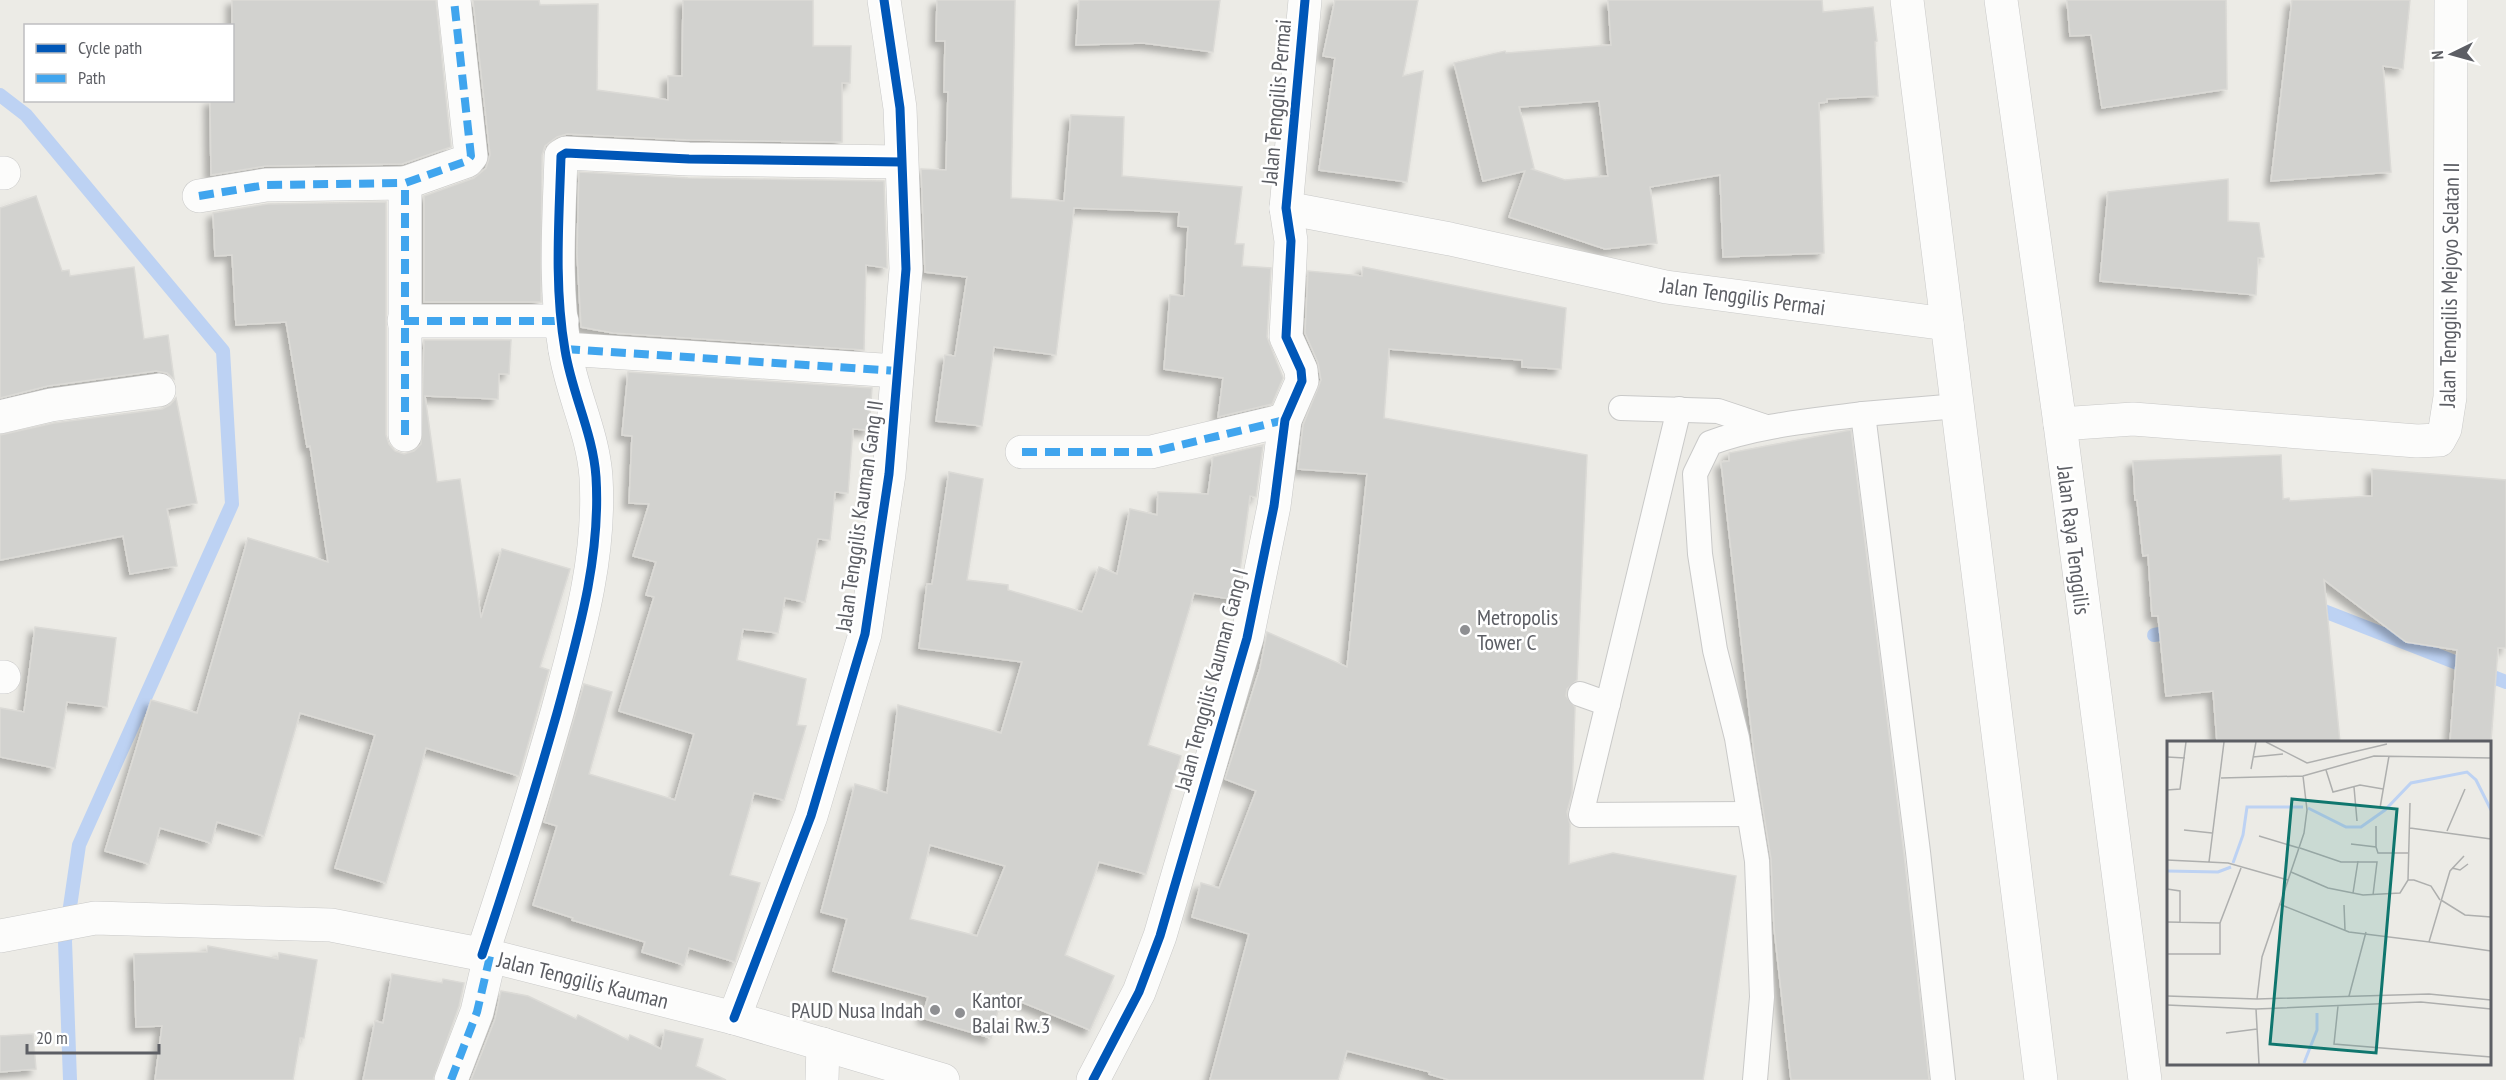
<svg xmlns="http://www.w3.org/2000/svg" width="2506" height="1080" font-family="'PT Sans Narrow',sans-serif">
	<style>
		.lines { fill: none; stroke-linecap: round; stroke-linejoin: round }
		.stream { stroke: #bdd2f3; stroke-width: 14 }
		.building { fill: #d2d2cf; stroke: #dbdad6; stroke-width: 1.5; fill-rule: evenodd; filter: url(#shadow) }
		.lane-casing { stroke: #c9c9c8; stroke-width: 26 }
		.street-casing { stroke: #c9c9c8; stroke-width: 34 }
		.secondary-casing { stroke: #c9c9c8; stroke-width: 34 }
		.lane { stroke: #fcfcfb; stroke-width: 24 }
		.street { stroke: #fcfcfb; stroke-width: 33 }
		.secondary { stroke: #fcfcfb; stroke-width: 33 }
		.quiet { stroke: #40a5ee; stroke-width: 8; stroke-dasharray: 15 8; stroke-linecap: butt }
		.cycleway-casing { stroke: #fff; stroke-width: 13 }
		.cycleway { stroke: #0057b8; stroke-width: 9 }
		.poi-dot { fill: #8e8f92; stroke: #fff; stroke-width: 2 }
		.labels { text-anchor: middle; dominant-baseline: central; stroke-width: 5; stroke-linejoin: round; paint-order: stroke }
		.street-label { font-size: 22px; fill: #5c5e64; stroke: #fff }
		.poi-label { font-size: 22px; fill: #5c5e64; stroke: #fff; text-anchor: start }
		.inset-river { fill: none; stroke: #bdd2f3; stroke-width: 3 }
		.inset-road { fill: none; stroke: #aeafae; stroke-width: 1.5 }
		.view { fill: #0f766e; fill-opacity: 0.15; stroke: #0f766e; stroke-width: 3 }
		.inset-edge { fill: none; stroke: #5c5e64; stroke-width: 3 }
	</style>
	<defs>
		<filter id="shadow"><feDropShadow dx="-5.5" dy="5.5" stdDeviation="3" flood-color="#0004"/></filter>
	</defs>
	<rect width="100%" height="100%" fill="#ecebe6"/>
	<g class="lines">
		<g class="stream">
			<path d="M0 95 26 115 223 351 232 504 79 845 65 941 70 1080"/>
			<path d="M2310 613 2324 611 2506 682"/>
			<path d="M2154 635 2178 631"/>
		</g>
	</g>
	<g class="building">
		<path d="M232 0H436L451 147 402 164 266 166 211 175 210 100H232Z"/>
		<path d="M473 0H539L540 5 598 4 597 90 668 100V76H682L683 0H813V46H851L850 83H842V142L690 140 567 134 557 137 545 146 542 155 541 302H424V196L474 178 486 168 490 155Z"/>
		<path d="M937 0H1015L1011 198 1064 201 1071 115 1124 117 1122 176 1242 187 1235 244H1244L1242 266 1271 268 1267 337 1283 378 1272 404 1218 417 1223 378 1164 369 1170 295 1184 296 1188 227 1178 226 1179 212 1074 208 1056 355 994 347 982 426 936 421 945 355 955 356 967 277 925 272 921 169 946 170 948 92H944L945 41H936Z"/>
		<path d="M1079 0H1220L1213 52 1143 43 1076 45Z"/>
		<path d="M1335 0H1418L1403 76 1423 71 1407 182 1319 170 1335 58 1323 56Z"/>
		<path d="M1608 0H1822L1823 12 1873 7 1877 41 1875 42 1878 96 1827 99V102L1819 103 1824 253 1723 257 1720 175 1650 187 1657 243 1605 249 1509 217 1525 171 1483 181 1454 63 1505 51 1506 53 1611 45ZM1599 101 1608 176 1565 180 1532 169 1534 168 1519 107Z"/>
		<path d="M2067 0H2226L2227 89 2102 108 2091 35 2070 36Z"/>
		<path d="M2292 0H2410L2403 69 2383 66 2391 172 2271 181Z"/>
		<path d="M579 172 688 178 884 181 887 268 866 265 864 350 613 333 581 327 577 253Z"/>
		<path d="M2228 179V221L2259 223 2264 257 2258 258 2256 295 2100 281 2108 192Z"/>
		<path d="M36 196 62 271 69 270 70 276 134 267 144 339 168 335 174 379 167 373 156 371 48 386 0 398V208Z"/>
		<path d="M386 202V435L389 444 395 451 404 454 414 451 421 444 424 340H511L509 374H499L498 399 425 396 437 482 460 479 481 618 502 549 570 569 540 667 549 670 519 776 426 748 386 883 335 868 375 735 300 713 264 836 217 822 211 843 160 828 149 864 105 851 151 700 197 713 248 538 328 562 310 446 307 447 286 322 236 325 232 255 215 256 213 213 268 204Z"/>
		<path d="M1363 267 1566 308 1561 369 1522 367V360L1389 349 1384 418 1587 455 1577 680 1567 689 1566 696 1575 707 1572 793 1567 812 1570 824 1569 864 1613 853 1736 876 1703 1080H1449L1429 1074 1430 1072 1347 1051 1338 1080H1210L1249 934 1192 917 1201 883 1219 888 1256 791 1225 779 1260 668 1267 632 1347 667 1367 474 1298 469 1303 425 1321 380 1318 363 1305 333 1308 271 1362 276Z"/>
		<path d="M628 372 872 388 869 430 853 429 848 493 835 492 830 540 818 539 805 602 785 598 778 633 743 629 737 660 806 679 797 725 806 726 784 800 754 793 730 875 760 883 735 962 689 948 684 965 642 952 645 942 572 920 573 918 533 905 557 826 544 822 584 684 612 692 589 774 675 800 694 734 619 711 654 597 646 595 656 562 633 556 649 504 629 503 632 436 622 435Z"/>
		<path d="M176 398 197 503 167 509 177 566 130 574 123 536 0 560V435L54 423 162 409 170 405Z"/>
		<path d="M1851 430 1904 854 1929 1080H1791L1774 928 1771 859 1754 754 1721 462 1729 461V453Z"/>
		<path d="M1263 445 1256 497 1250 496 1236 600 1194 593 1148 745 1181 756 1146 874 1099 862 1065 955 1114 976 1090 1030 1014 999 1013 1002 1001 999 991 1038 922 1018 928 997 833 971 847 919 821 912 855 784 887 793 898 705 1001 733 1022 662 919 648 927 584H932L949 472 983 479 967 580 1008 585V590L1082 612 1099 567 1117 574 1130 509 1157 515 1158 492 1208 494 1213 457ZM930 845 1005 866 977 936 910 919Z"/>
		<path d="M2281 455 2283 499 2289 498 2290 501 2372 496V469L2506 480V648H2498L2491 742H2450L2457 650 2406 642 2324 580 2340 742H2217L2213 691 2166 696 2158 616H2152L2148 555 2143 556 2137 500H2135L2133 461Z"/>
		<path d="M35 627 116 638 107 707 67 702 55 768 0 757V708L24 712Z"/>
		<path d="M208 946 278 959 279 953 317 960 304 1038H300L293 1080H155L162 1026 136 1027 134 954 207 952Z"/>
		<path d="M392 974 442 983 443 979 464 983 459 1006 433 1080H363L375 1021 383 1023Z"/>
		<path d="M501 991 528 996 576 1019 578 1015 628 1040 630 1035 661 1049 665 1030 703 1039 696 1066 726 1080H471L495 1019Z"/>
		<path d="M33 1034 36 1069 0 1072V1036Z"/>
	</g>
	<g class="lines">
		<defs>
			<g id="lane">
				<path d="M1621 408 1718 411 1766 427"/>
				<path d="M1679 409 1581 815 1749 814"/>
				<path d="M1580 694 1608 704"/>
				<path d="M1755 1080 1762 997 1757 861 1737 738 1715 650 1700 554 1695 474 1710 443C1759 425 1811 421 1863 414"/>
				<path d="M1943 1080 1918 852 1863 414 1958 406"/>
			</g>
			<g id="street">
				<path d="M0 173H4"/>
				<path d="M199 196 266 185 405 183"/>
				<path d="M1286 208 1450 239 1666 287 1947 324"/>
				<path d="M404 321H562"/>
				<path d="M565 349 897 371"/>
				<path d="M0 417 51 405 159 390"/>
				<path d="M2060 424 2133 419 2417 441 2439 440 2445 429 2450 397 2451 0"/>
				<path d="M405 435V183L467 161 471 156 454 0"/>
				<path d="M1022 452H1151L1285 420"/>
				<path d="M0 677H4"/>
				<path d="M0 936 95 918 331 925 490 956 734 1018 943 1080"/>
				<path d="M482 955C509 874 534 794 557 713 578 635 601 558 596 477 593 433 572 394 565 350 554 286 559 221 561 156L566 153 689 159 901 162"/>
				<path d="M734 1018 811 816 865 634 889 474 906 269 900 108 884 0"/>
				<path d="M451 1080 477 1012 490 956"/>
				<path d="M822 1080 823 1044"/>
				<path d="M1093 1080 1139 992 1160 936 1247 638 1274 506 1285 420 1302 381 1301 370 1286 337 1291 241 1286 208 1305 0"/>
			</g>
			<g id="secondary">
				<path d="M1907 0 2041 1080"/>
				<path d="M2001 0 2060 424 2145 1080"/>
			</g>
		</defs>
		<use href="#lane" class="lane-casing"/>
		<use href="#street" class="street-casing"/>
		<use href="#secondary" class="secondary-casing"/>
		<use href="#lane" class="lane"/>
		<use href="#street" class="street"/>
		<use href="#secondary" class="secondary"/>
		<g class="quiet">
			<path d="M199 196 266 185 405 183"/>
			<path d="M404 321H562"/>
			<path d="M565 349 897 371"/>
			<path d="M405 435V183L467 161 471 156 454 0"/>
			<path d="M1022 452H1151L1285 420"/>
			<path d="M451 1080 477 1012 490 956"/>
		</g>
		<defs>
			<g id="cycleway">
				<path d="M482 955C509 874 534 794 557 713 578 635 601 558 596 477 593 433 572 394 565 350 554 286 559 221 561 156L566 153 689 159 901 162"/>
				<path d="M734 1018 811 816 865 634 889 474 906 269 900 108 884 0"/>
				<path d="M1093 1080 1139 992 1160 936 1247 638 1274 506 1285 420 1302 381 1301 370 1286 337 1291 241 1286 208 1305 0"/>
			</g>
		</defs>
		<use href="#cycleway" class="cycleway-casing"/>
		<use href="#cycleway" class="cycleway"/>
	</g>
	<g class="poi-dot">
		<circle cx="1465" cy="630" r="6"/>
		<circle cx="935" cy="1010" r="6"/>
		<circle cx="960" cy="1013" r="6"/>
	</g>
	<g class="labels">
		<g class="street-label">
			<text transform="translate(1276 102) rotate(-85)">Jalan Tenggilis Permai</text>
			<text transform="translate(2449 285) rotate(-89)">Jalan Tenggilis Mejoyo Selatan II</text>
			<text transform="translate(1743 296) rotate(8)">Jalan Tenggilis Permai</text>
			<text transform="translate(859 516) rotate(-82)">Jalan Tenggilis Kauman Gang II</text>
			<text transform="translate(2074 540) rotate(83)">Jalan Raya Tenggilis</text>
			<text transform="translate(1211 680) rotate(-75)">Jalan Tenggilis Kauman Gang I</text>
			<text transform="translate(583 980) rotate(14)">Jalan Tenggilis Kauman</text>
		</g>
		<g class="poi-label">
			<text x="1477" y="617">Metropolis<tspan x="1477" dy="25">Tower C</tspan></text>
			<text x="972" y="1000">Kantor<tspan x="972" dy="25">Balai Rw.3</tspan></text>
			<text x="923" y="1010" text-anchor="end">PAUD Nusa Indah</text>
		</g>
	</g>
	<g transform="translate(2167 741)">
		<rect width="324" height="324" fill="#ecebe6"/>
		<path class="inset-river" d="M141 67 179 86H194L218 69 244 42 300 31 309 39 324 69M66 122 76 94 80 66H136M0 130 51 131 64 126M137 322 150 289V272"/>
		<path class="inset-road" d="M99 1 140 22 220 3M0 16 18 17M86 16 116 13M84 28 89 1M159 29 166 51 193 44 216 48M54 37 136 35 207 15 324 17M187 46 190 80M0 49 13 48 19 1M213 67 222 15M243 87 324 98M17 89 45 92M280 90 298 48M92 95 132 107M184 103 209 106 211 112H241M209 106V85M133 107 174 121H210L206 154M0 119 61 122 121 139M42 121 57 1M285 127 293 129 301 123M124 131 161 147 196 154 233 152 241 139H247L264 145 273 159M241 139 243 62M0 148 13 150V181M186 152 191 120M274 159 298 174 324 176M112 163 182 191 262 201 283 130 297 115M177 164 178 189M0 181 53 182M262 201 324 210M0 213H53V182L74 127M0 255 90 258 262 253 324 259M182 255 199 191M90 258 95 216 137 92 140 69 136 35M0 264 89 268 254 261 324 268M171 265 167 303 324 316M89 268 92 323M59 292 90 288"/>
		<path class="view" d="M125 58 230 68 209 312 103 303Z"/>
		<rect width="324" height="324" class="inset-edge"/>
	</g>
	<rect x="24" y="24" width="210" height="78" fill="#ffffff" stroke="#bebfc1" stroke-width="1.5"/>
	<rect x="36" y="44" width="30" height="9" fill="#0057b8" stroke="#bebfc1" stroke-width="1.5"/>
	<text x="78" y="54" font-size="18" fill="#5c5e64">Cycle path</text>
	<rect x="36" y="74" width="30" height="9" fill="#40a5ee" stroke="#bebfc1" stroke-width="1.5"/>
	<text x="78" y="84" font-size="18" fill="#5c5e64">Path</text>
	<g transform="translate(2452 54) rotate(265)" stroke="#ffffff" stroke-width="4.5" paint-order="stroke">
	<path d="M0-4.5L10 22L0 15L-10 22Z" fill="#5c5e64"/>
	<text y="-9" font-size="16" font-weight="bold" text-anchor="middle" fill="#5c5e64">N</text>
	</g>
	<path d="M27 1044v9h132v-9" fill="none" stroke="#5c5e64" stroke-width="3"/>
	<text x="36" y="1044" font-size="18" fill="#5c5e64" stroke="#ffffff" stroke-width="4.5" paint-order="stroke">20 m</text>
</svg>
